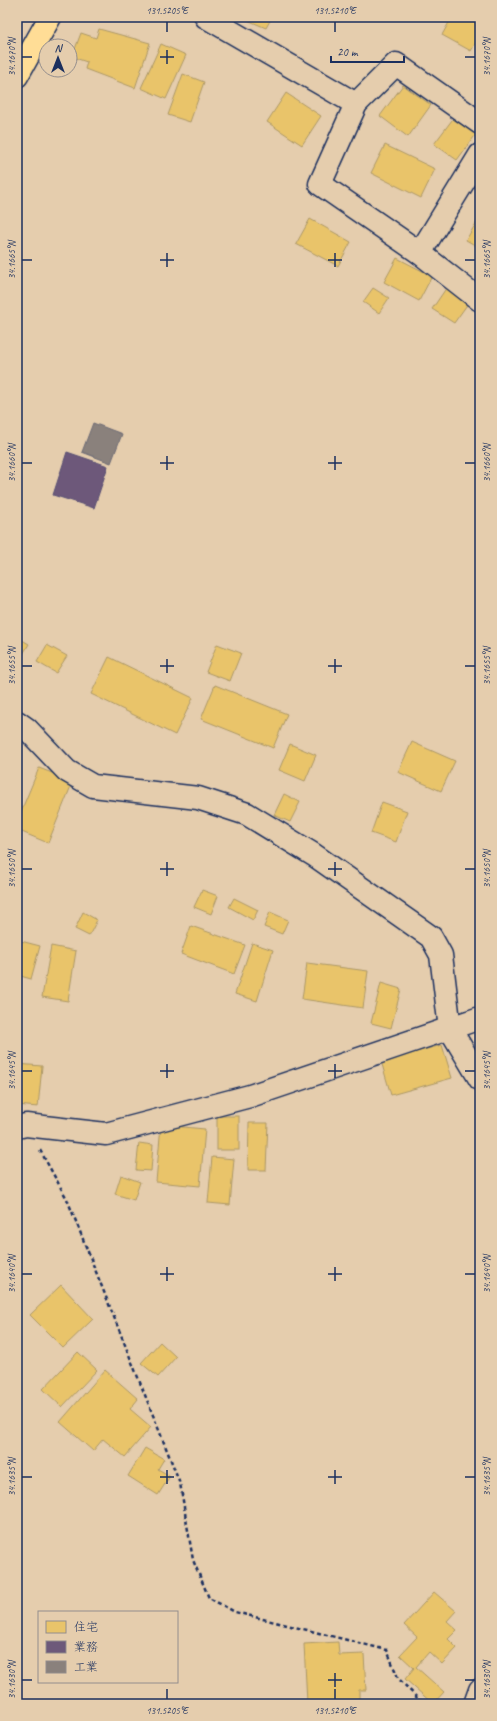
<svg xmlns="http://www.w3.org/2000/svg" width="497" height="1721" font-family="Caveat,'Klee One',sans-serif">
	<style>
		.homes { fill: #e9c46a; stroke: #ab9766 }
		.offices { fill: #6d597a; stroke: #544c72 }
		.industry { fill: #8a817c; stroke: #696873 }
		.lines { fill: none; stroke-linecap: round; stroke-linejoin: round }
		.minor-casing { stroke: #1b2f5e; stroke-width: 25 }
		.primary-casing { stroke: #1b2f5e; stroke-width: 25 }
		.path { stroke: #1b2f5e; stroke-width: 2.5; stroke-dasharray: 4 3; stroke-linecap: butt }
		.minor { stroke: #e5cdad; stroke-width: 22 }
		.primary { stroke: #ffdd96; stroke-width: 22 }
		.ticks { fill: none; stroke: #1b2f5e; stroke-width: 1.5 }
		.neatline { fill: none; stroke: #1b2f5e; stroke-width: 1.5 }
		.ticks-label { font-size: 10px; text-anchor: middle; fill: #1b2f5e }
	</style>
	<rect width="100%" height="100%" fill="#e5cdad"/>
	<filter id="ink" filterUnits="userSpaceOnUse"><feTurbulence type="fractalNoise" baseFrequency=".025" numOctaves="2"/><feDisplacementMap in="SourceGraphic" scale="8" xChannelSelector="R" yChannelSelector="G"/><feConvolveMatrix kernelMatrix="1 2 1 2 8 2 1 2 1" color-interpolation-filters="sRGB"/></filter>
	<g filter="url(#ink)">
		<g class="homes">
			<path d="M246 17H272L266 28 245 19Z"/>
			<path d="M452 17H466L480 25V35L471 51 442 35Z"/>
			<path d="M99 29 150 43 135 88 85 69 87 62 72 57 81 33 96 38Z"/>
			<path d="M161 44 186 55 166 99 141 88Z"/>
			<path d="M183 74 204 82 190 122 168 115Z"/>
			<path d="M403 85 431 105 408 137 380 116Z"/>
			<path d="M286 93 321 116 302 145 267 122Z"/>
			<path d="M455 116 477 133 457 160 434 144Z"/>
			<path d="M385 145 435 169 421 198 371 173Z"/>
			<path d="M310 219 351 242 338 266 296 244Z"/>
			<path d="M478 220 480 221V248L466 240Z"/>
			<path d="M397 258 432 276 419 301 384 282Z"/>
			<path d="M447 287 469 302 454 323 432 309Z"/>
			<path d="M373 288 389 298 379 313 363 302Z"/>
			<path d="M17 637 29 644 17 664Z"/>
			<path d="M217 644 241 653 230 681 206 672Z"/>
			<path d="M47 645 67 656 56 673 37 662Z"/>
			<path d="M109 657 193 698 175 735 91 694Z"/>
			<path d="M215 685 287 714 273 748 201 719Z"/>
			<path d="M412 742 455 761 441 791 398 772Z"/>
			<path d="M290 744 316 755 305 781 279 770Z"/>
			<path d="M39 768 73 781 48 843 17 830V821Z"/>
			<path d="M284 794 300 802 290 822 274 815Z"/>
			<path d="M382 802 407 811 396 842 371 833Z"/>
			<path d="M202 890 218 896 211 914 194 907Z"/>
			<path d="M234 898 258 910 253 920 229 907Z"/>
			<path d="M83 912 97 920 89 936 75 929Z"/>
			<path d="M270 912 288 920 282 934 264 927Z"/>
			<path d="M191 926 245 945 234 974 181 954Z"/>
			<path d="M17 940 40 946 31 979 17 975Z"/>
			<path d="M252 943 273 950 257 1001 235 994Z"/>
			<path d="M51 946 76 951 68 1001 42 997Z"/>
			<path d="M307 963 368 971 363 1008 302 999Z"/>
			<path d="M381 983 401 989 391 1028 371 1023Z"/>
			<path d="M442 1045 452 1078 391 1095 381 1061Z"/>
			<path d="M17 1064 42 1066 38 1107 17 1105Z"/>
			<rect x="217" y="1116" width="22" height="34"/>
			<path d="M249 1123H268L266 1170H248Z"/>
			<path d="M161 1125 205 1129 200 1186 156 1182Z"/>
			<path d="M139 1143 153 1145 151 1171 136 1170Z"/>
			<path d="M212 1157 234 1159 230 1205 208 1203Z"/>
			<path d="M121 1175 140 1182 134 1200 115 1194Z"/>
			<path d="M61 1285 93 1319 63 1348 30 1315Z"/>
			<path d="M160 1342 176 1357 158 1377 141 1363Z"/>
			<path d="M78 1352 97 1370 62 1407 43 1389Z"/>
			<path d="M105 1370 138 1399 130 1409 151 1427 125 1457 103 1439 93 1451 60 1422Z"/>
			<path d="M145 1448 164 1459 158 1469 170 1476 158 1495 128 1476Z"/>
			<path d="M434 1592 456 1611 447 1621 457 1630 448 1639 457 1648 442 1664 429 1652 416 1667 444 1692 433 1704 405 1679 414 1668 400 1655 417 1637 404 1625Z"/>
			<path d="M338 1642 339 1655 364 1654 366 1690H359V1701L307 1703 304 1644Z"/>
		</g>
		<path class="offices" d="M67 452 108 466 94 508 53 495Z"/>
		<path class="industry" d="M93 423 122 434 111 463 82 452Z"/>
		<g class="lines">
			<defs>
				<g id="minor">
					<path d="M206 17 356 104"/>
					<path d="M480 123 396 64 356 104 320 184 420 253 480 155"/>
					<path d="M420 253 480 300"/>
					<path d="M17 722 27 729 67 771 93 786 198 798 247 814 314 855 431 937 441 955 450 1029 480 1079"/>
					<path d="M17 1127 26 1125 106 1134 250 1096 480 1018"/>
					<path d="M475 1704 480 1690"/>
				</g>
				<path id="primary" d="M17 76 50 17"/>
			</defs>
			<use href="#minor" class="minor-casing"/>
			<use href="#primary" class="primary-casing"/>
			<path class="path" d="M40 1150 67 1199 180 1483 193 1560 209 1598 235 1612 387 1650 398 1678 423 1704"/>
			<use href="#minor" class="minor"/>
			<use href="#primary" class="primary"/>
		</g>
	</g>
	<path class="ticks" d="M167 22V32M335 22V32M167 50V64M22 57H32M160 57H174M465 57H475M167 253V267M335 253V267M22 260H32M160 260H174M328 260H342M465 260H475M167 456V470M335 456V470M22 463H32M160 463H174M328 463H342M465 463H475M167 659V673M335 659V673M22 666H32M160 666H174M328 666H342M465 666H475M167 862V876M335 862V876M22 869H32M160 869H174M328 869H342M465 869H475M167 1064V1078M335 1064V1078M22 1071H32M160 1071H174M328 1071H342M465 1071H475M167 1267V1281M335 1267V1281M22 1274H32M160 1274H174M328 1274H342M465 1274H475M167 1470V1484M335 1470V1484M22 1477H32M160 1477H174M328 1477H342M465 1477H475M335 1673V1687M22 1680H32M328 1680H342M465 1680H475M167 1689V1699M335 1689V1699"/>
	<rect width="497" height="1721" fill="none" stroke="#e5cdad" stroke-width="44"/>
	<rect x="38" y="1611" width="140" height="72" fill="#e5cdad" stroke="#948e8d"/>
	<rect x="46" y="1621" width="20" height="12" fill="#e9c46a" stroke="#948e8d"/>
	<text x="74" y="1631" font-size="12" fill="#1b2f5e">住宅</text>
	<rect x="46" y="1641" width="20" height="12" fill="#6d597a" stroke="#948e8d"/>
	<text x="74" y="1651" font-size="12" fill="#1b2f5e">業務</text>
	<rect x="46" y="1661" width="20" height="12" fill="#8a817c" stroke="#948e8d"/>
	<text x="74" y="1671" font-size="12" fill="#1b2f5e">工業</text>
	<g transform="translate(58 58)"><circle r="19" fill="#e5cdad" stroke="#948e8d"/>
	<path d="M0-3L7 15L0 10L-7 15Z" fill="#1b2f5e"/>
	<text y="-6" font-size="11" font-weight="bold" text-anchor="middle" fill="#1b2f5e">N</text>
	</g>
	<path d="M331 56v6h73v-6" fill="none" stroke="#1b2f5e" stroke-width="2"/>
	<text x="337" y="56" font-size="12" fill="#1b2f5e" stroke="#e5cdad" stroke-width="3" paint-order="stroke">20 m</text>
	<rect x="22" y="22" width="453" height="1677" class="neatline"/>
	<g class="ticks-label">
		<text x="167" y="14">131.5205°E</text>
		<text x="335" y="14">131.5210°E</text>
		<text transform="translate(11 57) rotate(-90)" y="4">34.1670°N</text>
		<text transform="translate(486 57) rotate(-90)" y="4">34.1670°N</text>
		<text transform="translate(11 260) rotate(-90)" y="4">34.1665°N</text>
		<text transform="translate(486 260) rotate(-90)" y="4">34.1665°N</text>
		<text transform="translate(11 463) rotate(-90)" y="4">34.1660°N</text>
		<text transform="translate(486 463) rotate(-90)" y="4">34.1660°N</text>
		<text transform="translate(11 666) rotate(-90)" y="4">34.1655°N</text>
		<text transform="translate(486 666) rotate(-90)" y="4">34.1655°N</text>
		<text transform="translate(11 869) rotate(-90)" y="4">34.1650°N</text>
		<text transform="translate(486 869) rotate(-90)" y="4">34.1650°N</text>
		<text transform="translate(11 1071) rotate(-90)" y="4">34.1645°N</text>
		<text transform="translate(486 1071) rotate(-90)" y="4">34.1645°N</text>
		<text transform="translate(11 1274) rotate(-90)" y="4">34.1640°N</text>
		<text transform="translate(486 1274) rotate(-90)" y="4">34.1640°N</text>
		<text transform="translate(11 1477) rotate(-90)" y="4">34.1635°N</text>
		<text transform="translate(486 1477) rotate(-90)" y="4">34.1635°N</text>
		<text transform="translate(11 1680) rotate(-90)" y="4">34.1630°N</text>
		<text transform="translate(486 1680) rotate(-90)" y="4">34.1630°N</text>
		<text x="167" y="1714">131.5205°E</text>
		<text x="335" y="1714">131.5210°E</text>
	</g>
</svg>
